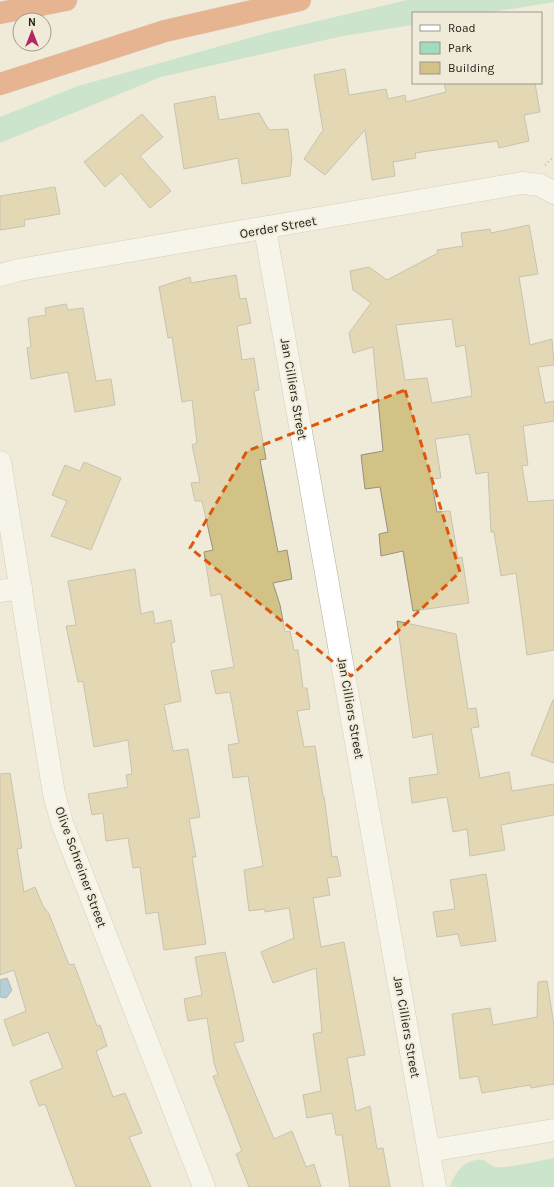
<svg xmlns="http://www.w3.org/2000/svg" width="554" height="1187" font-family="Karla,sans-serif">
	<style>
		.green { fill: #9fdbbd }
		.water { fill: #70abd0; stroke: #578098 }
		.building { fill: #d3c286; stroke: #959181; fill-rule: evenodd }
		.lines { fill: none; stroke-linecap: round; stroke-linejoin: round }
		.minor-casing { stroke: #b1ac9c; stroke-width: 23 }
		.motorway-casing { stroke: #d2d1d0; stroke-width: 23 }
		.path { stroke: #8f8b7f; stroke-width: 2.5; stroke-dasharray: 1 3; stroke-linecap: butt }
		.minor { stroke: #fff; stroke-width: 22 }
		.motorway { stroke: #db723c; stroke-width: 22 }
		.marked { fill: none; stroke: #de560c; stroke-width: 3; stroke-dasharray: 8 5; stroke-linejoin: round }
		.labels { text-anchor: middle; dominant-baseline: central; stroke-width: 3.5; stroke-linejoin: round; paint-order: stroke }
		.street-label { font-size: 13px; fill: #1c1a14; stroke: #f0ebd9 }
	</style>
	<rect width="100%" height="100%" fill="#f0ebd9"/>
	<g class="green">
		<path d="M407 0H554V2L486 13H413V25L343 36 161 77 0 143V117L78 86 267 33Z"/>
		<path d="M554 1158V1187H450C454 1173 466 1157 483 1160 487 1161 491 1167 496 1167 506 1169 542 1160 554 1158Z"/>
	</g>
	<path class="water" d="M7 978 12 990 6 998 0 997V980Z"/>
	<g class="building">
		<path d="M345 69 349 95 386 89 388 99 405 95 406 102 446 92 444 83H535L540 112 524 115 529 141 499 148 497 141 415 153 416 158 393 162 395 176 372 180 365 130 325 175 304 159 323 130 314 75Z"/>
		<path d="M215 96 219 120 259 113 269 130 288 129 292 158 290 176 242 184 238 158 184 169 174 104Z"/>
		<path d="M142 114 163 137 140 156 171 191 150 208 121 173 105 187 84 162Z"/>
		<path d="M55 187 60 214 24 220 25 226 0 230V196Z"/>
		<path d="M529 225 538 274 519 277 530 345 552 339 554 365 538 367 545 403 554 401V421L523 426 528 465 522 466 528 502 554 500V650L527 655 516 573 501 576 494 532H491L488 472 476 474 469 434 435 439 441 478 431 479 437 512 450 511 458 558 462 557 469 603 413 611 403 551 381 556 379 534 388 532 380 487 365 489 361 455 383 451 373 347 353 353 349 333 371 303 353 290 350 271 369 267 387 280 438 253 437 250 463 246 461 233 490 229 491 233ZM452 319 456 347 465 345 472 396 432 403 427 378 405 380 396 325Z"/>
		<path d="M236 275 240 299 246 298 251 323 237 326 242 360 254 358 259 390 254 391 266 459 260 460 278 552 287 550 292 579 273 583 280 605 285 632 290 631 294 650H298L303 688H307L310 709 297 711 304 747 315 746 323 796H324L332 857 337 856 341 876 327 878 330 895 313 898 321 947 344 942 365 1055 347 1058 356 1111 370 1106 377 1149 383 1148 390 1187H350L342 1135H336L332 1113 307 1118 303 1095 321 1091 313 1034 322 1032 316 968 273 983 261 952 294 938 289 908 265 912V909L249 911 244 870 263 866 248 776 233 778 228 745 239 743 230 692 216 694 211 671 234 667 221 594 211 596 204 552 213 550 202 501H195L191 483 200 482 192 445 197 443 192 400 182 402 172 337 168 338 159 287 190 277 191 283Z"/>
		<path d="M66 304 68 310 83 308 96 381 111 379 115 405 75 412 68 372 31 379 27 348 31 347 28 318 46 315 45 308Z"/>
		<path d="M84 462 121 478 91 550 51 536 67 501 52 495 65 465 80 471Z"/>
		<path d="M135 569 141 614 153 611 155 624 171 620 175 642 171 643 181 701 164 705 173 751 188 749 200 817 189 819 196 857H192L206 944 164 950 158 912 146 914 140 867 133 868 128 838 106 841 103 813 92 815 88 794 128 787 126 775 132 774 128 740 94 747 83 681 78 682 66 626 76 625 68 581Z"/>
		<path d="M397 621 456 634 468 709 476 708 479 727 471 728 480 778 509 772 512 791 554 784V815L501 825 505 850 470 856 467 829 453 832 447 797 412 803 409 778 438 774 432 734 413 738Z"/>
		<path d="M553 700H554V763L531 755Z"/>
		<path d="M10 773 22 848 17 849 24 892 35 887 43 906 49 914 69 965 74 964 97 1026 100 1025 107 1046 96 1051 113 1097 125 1093 142 1133 129 1137 151 1187H76L45 1104 39 1106 30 1081 63 1068 48 1032 13 1046 4 1020 26 1011 14 970 0 975V774Z"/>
		<path d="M486 874 496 941 461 946 458 934 437 937 433 912 455 909 450 880Z"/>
		<path d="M225 952 244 1041 234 1043 274 1139 292 1131 306 1167 314 1164 321 1187H249L236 1154 242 1151 213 1076 218 1075 214 1063 207 1018 188 1021 184 999 202 995 195 957Z"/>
		<path d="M547 981 554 1025V1084L531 1088 530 1085 482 1093 478 1076 460 1079 452 1014 490 1008 493 1025 537 1017 538 982Z"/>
	</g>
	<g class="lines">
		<defs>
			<g id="minor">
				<path d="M265 229 435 1187"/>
				<path d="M0 275 19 270 522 183 540 185 554 193"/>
				<path d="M0 462 54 794 62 823 204 1187"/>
				<path d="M0 591 21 588"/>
				<path d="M429 1151 554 1130"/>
			</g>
			<g id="motorway">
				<path d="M0 13 66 0"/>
				<path d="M0 84 165 31 300 0"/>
			</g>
		</defs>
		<use href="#minor" class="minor-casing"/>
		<use href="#motorway" class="motorway-casing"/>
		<path class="path" d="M545 165 554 157"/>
		<use href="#minor" class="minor"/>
		<use href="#motorway" class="motorway"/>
	</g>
	<path d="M0 0H554V1187H0ZM405 390 460 572 351 676 190 548 247 451Z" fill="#f0ebd9" fill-opacity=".55" fill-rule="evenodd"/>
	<path class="marked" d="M405 390 460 572 351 676 190 548 247 451Z"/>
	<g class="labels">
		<g class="street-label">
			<text transform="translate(278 227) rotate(-10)">Oerder Street</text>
			<text transform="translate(294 389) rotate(80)">Jan Cilliers Street</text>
			<text transform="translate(351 708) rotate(80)">Jan Cilliers Street</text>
			<text transform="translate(81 867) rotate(70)">Olive Schreiner Street</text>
			<text transform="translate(407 1027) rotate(80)">Jan Cilliers Street</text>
		</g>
	</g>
	<rect x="412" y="12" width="130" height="72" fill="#f0ebd9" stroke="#9b978a"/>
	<rect x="420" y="25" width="20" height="6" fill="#ffffff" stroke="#9b978a"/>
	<text x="448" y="32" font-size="12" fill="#1c1a14">Road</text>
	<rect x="420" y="42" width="20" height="12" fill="#9fdbbd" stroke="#9b978a"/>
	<text x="448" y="52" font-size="12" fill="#1c1a14">Park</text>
	<rect x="420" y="62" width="20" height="12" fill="#d3c286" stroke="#9b978a"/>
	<text x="448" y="72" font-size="12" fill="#1c1a14">Building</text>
	<g transform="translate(32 32)"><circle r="19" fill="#f0ebd9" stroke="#9b978a"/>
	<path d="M0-3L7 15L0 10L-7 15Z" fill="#b32762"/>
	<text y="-6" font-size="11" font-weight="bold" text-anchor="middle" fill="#1c1a14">N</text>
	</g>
</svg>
